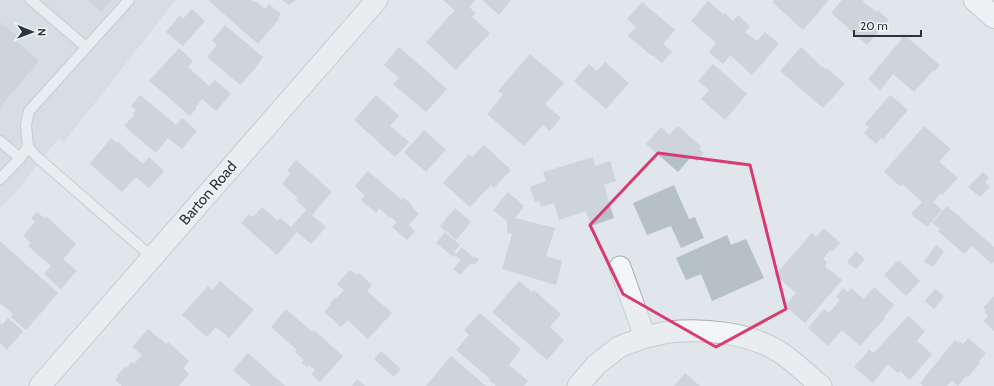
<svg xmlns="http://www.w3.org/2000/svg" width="994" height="386" font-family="Cabin,sans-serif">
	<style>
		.built { fill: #cdd5dc }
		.building { fill: #b6c0c7 }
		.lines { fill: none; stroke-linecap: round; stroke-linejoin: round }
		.lane-casing { stroke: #a5aeb4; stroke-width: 12 }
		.street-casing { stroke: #a5aeb4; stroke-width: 23 }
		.secondary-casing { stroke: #a5aeb4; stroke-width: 24 }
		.lane { stroke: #f3f6f8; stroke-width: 10 }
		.street { stroke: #f3f6f8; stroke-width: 21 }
		.secondary { stroke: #fff; stroke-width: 22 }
		.marked { fill: none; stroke: #d83b72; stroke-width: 3; stroke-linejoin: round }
		.labels { text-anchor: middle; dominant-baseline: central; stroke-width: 3.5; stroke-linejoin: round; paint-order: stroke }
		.street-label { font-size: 15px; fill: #273642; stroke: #eff4f7 }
	</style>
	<rect width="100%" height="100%" fill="#e0e6ea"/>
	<path class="built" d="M0 0H176L64 142 58 139 20 187 0 209Z"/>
	<g class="building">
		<path d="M87 0H112L101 12Z"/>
		<path d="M210 0H251L254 2 255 1 265 9 269 4 281 14 278 18 279 19 258 44 209 1Z"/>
		<path d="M282 0H296L289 5Z"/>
		<path d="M443 0H475L469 7 476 13 472 17 490 33 456 70 426 42 455 10Z"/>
		<path d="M482 0H511L499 15Z"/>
		<path d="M774 0H829L803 30 772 2Z"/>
		<path d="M842 0H863V2L872 9 876 12 878 10 889 20 867 45 831 13Z"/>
		<path d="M708 1 724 15 725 13 733 21 738 15 750 26 745 32 757 41 765 32 779 44 752 75 730 55 723 64 709 52 716 43 691 21Z"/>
		<path d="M642 2 675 30 663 44 672 52 662 63 653 55 652 56 628 36 636 27 627 19Z"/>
		<path d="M192 9 205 21 183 46 166 32 180 15 183 19Z"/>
		<path d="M0 22 17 36 14 39 39 61 0 107Z"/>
		<path d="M225 25 263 57 254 70 240 85 207 57 217 45 212 40Z"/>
		<path d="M903 34 940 65 935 71 934 70 914 92 893 74 880 90 868 79 902 39 900 38Z"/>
		<path d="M399 47 447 89 426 112 393 84 399 78 384 65Z"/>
		<path d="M801 47 822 67H823L826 69 827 68 845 84 823 108 780 71Z"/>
		<path d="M179 48 193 61 188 67 209 86 215 80 231 94 216 111 202 99 195 108 196 109 190 116 149 81Z"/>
		<path d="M530 54 564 83 545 104 561 118 550 131 543 125 524 146 487 114 503 95 498 91Z"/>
		<path d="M605 62 629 83 606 109 574 81 589 64 597 71Z"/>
		<path d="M713 64 747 94 725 120 701 99 709 90 698 81Z"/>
		<path d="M140 95 176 125 182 118 197 131 182 149 168 138 156 153 124 126 134 115 133 114 136 110 131 106Z"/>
		<path d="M376 95 399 116 390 126 409 142 395 157 354 120Z"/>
		<path d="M890 95 908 110 883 139 881 138 876 144 864 133 869 127 865 124Z"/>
		<path d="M678 126 701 146 699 149 704 153 697 161 691 157 678 172 646 144 661 127 669 135Z"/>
		<path d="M924 126 951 149 939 162 958 178 942 195 941 193 933 202 942 210 927 227 911 214 922 202 902 184 901 187 884 172Z"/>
		<path d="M424 130 446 150 426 172 404 153Z"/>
		<path d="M111 138 117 143 118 142 143 164 149 157 164 171 149 188 136 177 122 192 90 164Z"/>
		<path d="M484 145 511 170 494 188 491 185 470 207 443 183 469 154 472 157Z"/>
		<path d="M593 157 595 166 610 161 616 181 604 185 614 218 591 226 586 211 559 220 554 203 541 207 539 201 535 202 530 187 546 181 543 172Z"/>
		<path d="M296 160 332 192 312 215 296 200 298 198 282 184 290 174 287 171Z"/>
		<path d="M368 171 402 200 404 198 413 206 412 207 419 214 409 225 415 231 407 240 392 227 397 222 391 217 390 218 379 208 376 213 361 200 365 195 355 186Z"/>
		<path d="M983 172 989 178 985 182 990 187 980 197 968 187Z"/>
		<path d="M674 185 689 219 695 217 704 238 681 248 671 226 647 235 633 203Z"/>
		<path d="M508 192 524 206 515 218 555 228 546 256 562 261 556 285 502 269 512 234 507 233V221L493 210Z"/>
		<path d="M947 206 994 247V261L992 264 972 246 964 254 938 231 940 229 932 223Z"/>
		<path d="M262 207 278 221 280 218 291 227 306 210 326 227 311 244 297 232 277 255 241 223 249 214 253 217Z"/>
		<path d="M455 208 471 222 456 240 440 226Z"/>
		<path d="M37 212 44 218 46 216 76 244 63 259 77 271 61 289 44 274 51 266 28 246 31 243 23 236 35 222 31 218Z"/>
		<path d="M824 228 840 243 832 252 830 250 823 259 827 262 825 266 842 280 805 323 785 306 796 293 775 275 812 233 816 237Z"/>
		<path d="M445 232 460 245 454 252 456 254 462 247 474 258 475 256 479 260 474 265 471 263 460 275 453 269 461 260 455 256 453 257 436 243Z"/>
		<path d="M727 235 731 245 746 239 764 278 712 301 701 274 686 280 676 258Z"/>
		<path d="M0 241 58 293 26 330 11 317 13 314 0 303Z"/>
		<path d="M936 245 944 251 933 267 924 262Z"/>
		<path d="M856 251 865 259 856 269 847 262Z"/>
		<path d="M898 260 920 281 906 296 884 275Z"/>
		<path d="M350 270 357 275 359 273 372 285 367 291 392 313 368 339 348 320 341 327 324 312 331 304 330 303 336 297 337 298 344 290 337 284Z"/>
		<path d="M220 281 254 310 229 338 216 327 207 337 182 315 208 286 213 290Z"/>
		<path d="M519 281 532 292 534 290 561 314 550 327 564 340 547 360 492 312Z"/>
		<path d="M874 287 894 305 884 317 885 318 860 346 842 330 828 346 808 328 824 309 829 313 840 300 836 297 843 288 848 292 851 288 864 299Z"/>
		<path d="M935 289 944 296 934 309 925 301Z"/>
		<path d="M994 296V331L983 321 988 316 984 312 986 310 983 308Z"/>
		<path d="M286 309 312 332 314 330 343 356 320 382 311 374 315 370 309 365 307 367 302 363 304 360 295 352 297 350 271 327Z"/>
		<path d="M480 313 521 349 509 365 528 381 524 386H496L489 380 490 379 456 350 469 335 464 330Z"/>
		<path d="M908 316 925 331 917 341 932 354 910 380 900 371 898 373 888 364 873 383 854 367 869 350 874 353Z"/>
		<path d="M8 318 23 331 7 350 0 343V323L2 325Z"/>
		<path d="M148 329 166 344 168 342 189 361 183 368 189 374 179 386H122L115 380 118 377 117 376 125 367 126 368 132 362 134 364 142 355 132 347Z"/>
		<path d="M968 338 986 353 978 362 980 363 968 377 966 376 958 386 952 381 947 386H923L920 383 955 340 958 342 959 341 963 344Z"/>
		<path d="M381 351 401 369 394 377 374 359Z"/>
		<path d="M248 353 285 386H251L233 370Z"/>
		<path d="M451 356 486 386H426Z"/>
		<path d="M685 373 700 386H674Z"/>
		<path d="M357 379 365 386H352Z"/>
	</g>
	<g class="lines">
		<defs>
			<g id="lane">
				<path d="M31 0 86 47"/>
				<path d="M129 0 29 111 26 125 28 147 38 158 152 257"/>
				<path d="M0 141 20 158"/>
				<path d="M0 179 20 158 28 147"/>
			</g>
			<g id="street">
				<path d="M645 337C653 336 661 333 669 332 703 328 749 333 778 351 792 359 808 376 821 386"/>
				<path d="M40 386 377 0"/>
				<path d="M578 386 596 365 619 347 645 337 620 267"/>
			</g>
			<path id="secondary" d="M975 0 994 17"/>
		</defs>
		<use href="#lane" class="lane-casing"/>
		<use href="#street" class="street-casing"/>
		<use href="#secondary" class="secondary-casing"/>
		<use href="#lane" class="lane"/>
		<use href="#street" class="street"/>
		<use href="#secondary" class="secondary"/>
	</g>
	<path d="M0 0H994V386H0ZM658 153 750 165 786 309 716 347 623 294 590 225Z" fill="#e0e6ea" fill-opacity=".55" fill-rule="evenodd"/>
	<path class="marked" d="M658 153 750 165 786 309 716 347 623 294 590 225Z"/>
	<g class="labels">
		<g class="street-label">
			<text transform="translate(208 193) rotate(-49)">Barton Road</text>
		</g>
	</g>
	<g transform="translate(32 32) rotate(91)" stroke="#eff4f7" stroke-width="3" paint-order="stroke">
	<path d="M0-3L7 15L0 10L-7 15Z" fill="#273642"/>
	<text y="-6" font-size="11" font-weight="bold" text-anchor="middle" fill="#273642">N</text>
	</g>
	<path d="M854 30v6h67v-6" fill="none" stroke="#273642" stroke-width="2"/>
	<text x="860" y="30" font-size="12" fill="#273642" stroke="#eff4f7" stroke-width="3" paint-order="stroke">20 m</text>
</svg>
